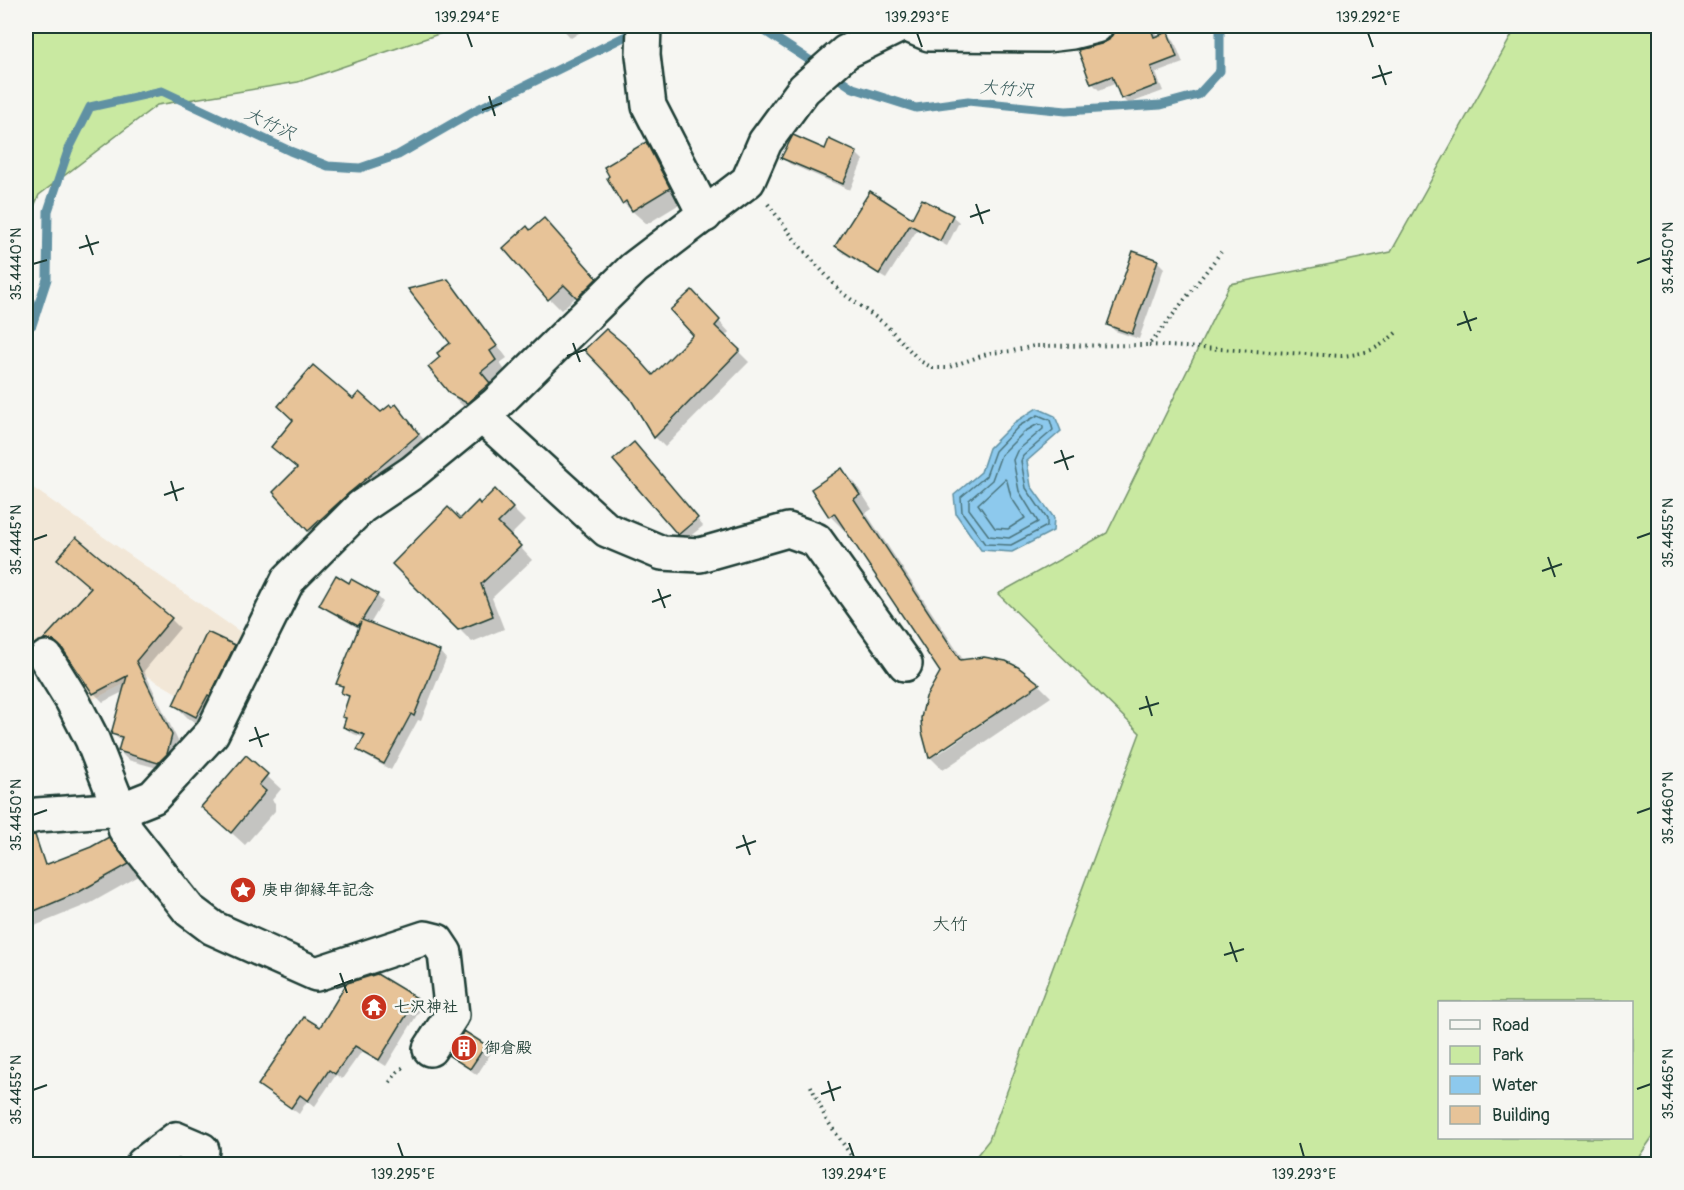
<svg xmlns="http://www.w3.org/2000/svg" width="1684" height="1190" font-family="Pangolin,'Klee One',sans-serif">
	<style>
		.built { fill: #f2e7d7 }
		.green { fill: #c9e9a1; stroke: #74936a; stroke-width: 1.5; fill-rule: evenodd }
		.water { fill: #8dc9ed; stroke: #6191a3; stroke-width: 1.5 }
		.shadow { fill: #0003; fill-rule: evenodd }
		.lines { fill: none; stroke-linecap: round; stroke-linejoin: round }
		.shore { stroke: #4b757e; stroke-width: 1.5 }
		.stream { stroke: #6191a3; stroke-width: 9 }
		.building { fill: #e7c398; stroke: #1f3d34; stroke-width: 1.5 }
		.minor-casing { stroke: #1f3d34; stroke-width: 38 }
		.path { stroke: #1f3d34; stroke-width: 4; stroke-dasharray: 1.5 4.5; stroke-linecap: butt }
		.minor { stroke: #f6f6f2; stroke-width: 33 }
		.ticks { fill: none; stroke: #1f3d34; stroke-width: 2 }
		.labels { text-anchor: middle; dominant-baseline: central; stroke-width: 5; stroke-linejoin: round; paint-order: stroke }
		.poi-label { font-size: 16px; font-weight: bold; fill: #1f3d34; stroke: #f6f6f2; text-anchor: start }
		.water-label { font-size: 18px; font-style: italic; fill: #355959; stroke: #f6f6f2 }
		.neighbourhood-label { font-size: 18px; fill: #1f3d34; stroke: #f6f6f2 }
		.neatline { fill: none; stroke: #1f3d34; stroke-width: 2 }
		.ticks-label { font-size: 15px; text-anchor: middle; fill: #1f3d34 }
	</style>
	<rect width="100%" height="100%" fill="#f6f6f2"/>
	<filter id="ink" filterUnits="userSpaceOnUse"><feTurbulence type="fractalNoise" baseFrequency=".0167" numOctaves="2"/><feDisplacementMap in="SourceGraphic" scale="12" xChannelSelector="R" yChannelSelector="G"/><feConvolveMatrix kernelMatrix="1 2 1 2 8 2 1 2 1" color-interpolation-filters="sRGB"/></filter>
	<g filter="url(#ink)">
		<path class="built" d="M26 483 249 638 214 715 144 674 86 703 30 657 26 659Z"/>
		<g class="green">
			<path d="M26 26H462L298 82 157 105 39 195 26 225Z"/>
			<path d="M1517 26H1658V1129L1634 1164H970L989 1140 1140 733 998 594 1107 533 1230 284 1391 252ZM1440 1002H1632V1138H1440Z"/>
		</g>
		<path class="water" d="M1037 408 1055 416 1061 431 1027 461 1031 486 1054 518 1053 531 1012 552 981 550 956 514 954 495 981 472 989 448 1015 422Z"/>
		<g class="shadow">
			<path d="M531 26H546L537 32Z"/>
			<path d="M560 26H590L571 38Z"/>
			<path d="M842 26H873L852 38Z"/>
			<path d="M1121 26H1153L1158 37 1167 33 1174 40 1183 63 1156 73 1163 91 1128 104 1122 98 1117 83 1099 90 1092 83 1102 45 1110 40 1116 27Z"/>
			<path d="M646 144 659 158 683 202 647 224 623 203Z"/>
			<path d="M856 153 863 160 850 190 790 164 783 158Z"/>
			<path d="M952 216 959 222 947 246 917 230 886 279 843 253 837 246 912 220Z"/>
			<path d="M531 232H555L608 291 590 309 577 296 561 310 549 298Z"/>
			<path d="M1157 261 1164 268 1139 339 1115 331 1109 325Z"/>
			<path d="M447 281 459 293 507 358 500 363 506 372 491 384 501 395 479 414 463 406 451 394 442 357 452 344Z"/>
			<path d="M702 302 729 332 724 337 749 362 665 447 655 437 654 376 695 335Z"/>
			<path d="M353 401 381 414 392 409 402 413 425 441 320 532H312L305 525 298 469 279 453Z"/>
			<path d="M640 451 703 526 684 541 678 534Z"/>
			<path d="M842 470 855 483 872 509 866 513 964 661 1039 685 1051 697 943 770 931 758 922 725 941 672 845 527 843 529 830 516ZM990 716 991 718 937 755V751Z"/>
			<path d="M495 491 525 521 510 536 532 560 492 598 504 629 472 642 394 564 460 521 480 506Z"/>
			<path d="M377 596 383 602 370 624 440 652 446 659 421 721 418 720 391 770 366 756 359 749 365 738 351 733 344 726 347 720 344 717 350 699 342 692 344 689 338 684 360 629 328 611 321 604Z"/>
			<path d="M171 619 180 628 144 671 180 745 168 771 128 760 119 751 122 742 113 734 125 691 103 702 94 693 65 650 54 648 45 640Z"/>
			<path d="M234 646 248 660 210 730 188 718 174 704Z"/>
			<path d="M246 757 281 789 272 800 275 803V811L245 845 203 807Z"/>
			<path d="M108 839 120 850 139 876 91 903 37 925 26 933V870L43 863 46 866 92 848Z"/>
			<path d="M416 999 423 1005 386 1066 362 1051 342 1079 336 1075 315 1106 307 1101 299 1114 260 1085Z"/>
			<path d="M485 1046 491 1053 477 1075 450 1055Z"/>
		</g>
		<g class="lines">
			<g class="shore">
				<path d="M1038 415 1050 420 1053 430 1023 456 1021 461 1026 488 1047 519V526L1011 545 985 544 962 512 961 497 986 476 995 451 1019 426Z"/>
				<path d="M1038 424 1043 426V429L1017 451 1013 460 1019 491 1038 522 1009 538 989 536 969 509V500L992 480 1001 455 1024 432Z"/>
				<path d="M1005 479 1007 481 1011 497 1025 518 1008 529 995 528 978 504Z"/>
			</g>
			<g class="stream">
				<path d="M757 26 820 67"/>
				<path d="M832 74 853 88 916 108 968 101 1066 111 1161 105 1198 95 1220 71V26"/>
				<path d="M26 329 32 325 47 279 48 211 68 151 90 107 162 91 290 151 328 166 360 168 398 155 476 110 636 31"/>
			</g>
		</g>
		<g class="building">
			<path d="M1114 26H1150L1154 37 1168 32 1177 57 1151 67 1157 85 1121 99 1112 76 1091 84 1078 50 1101 44 1109 40 1114 32Z"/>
			<path d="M793 135 825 149 829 139 857 152 843 184 781 158Z"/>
			<path d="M646 142 670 188 632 211 626 201 622 204 607 178 609 176 604 167Z"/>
			<path d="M870 191 912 218 922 199 953 215 940 241 910 225 879 274 835 246Z"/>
			<path d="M544 218 597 278 577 298 564 285 548 300 503 248 527 226 530 230Z"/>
			<path d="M1133 251 1158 260 1132 334 1107 325Z"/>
			<path d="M448 279 497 346 490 351 496 360 481 372 490 383 467 403 450 394 428 367 440 357 437 353 450 343 408 289Z"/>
			<path d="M692 290 720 320 715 326 740 350 654 438 630 398 584 350 606 329 629 348 653 375 693 335 670 310Z"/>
			<path d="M313 365 353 399 359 392 381 412 390 405 392 407 396 404 419 434 348 494 308 531 273 492 297 468 271 447 293 420 278 406Z"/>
			<path d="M634 442 698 518 678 535 613 460Z"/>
			<path d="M842 468 860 495 854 499 960 660 984 657 1006 661 1018 667 1040 684 929 758 922 732 921 718 926 697 940 672 834 513 829 517 811 489Z"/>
			<path d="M495 489 513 508 498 523 521 546 481 584 493 616 458 630 392 564 448 507 460 519 478 501 480 504Z"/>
			<path d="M76 537 172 618 136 661 172 735 167 754 158 763 118 751 122 737 111 734 127 676 93 694 62 648 54 641 43 640 91 588 57 559Z"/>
			<path d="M336 575 349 583 351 579 378 594 362 620 440 651 414 716 411 714 384 764 357 750 365 735 343 727 346 718 342 717 349 696 341 693 343 686 336 684 361 622 358 626 319 605Z"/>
			<path d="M207 632 235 645 210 696 208 695 196 717 173 705Z"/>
			<path d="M246 755 268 774 259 785 266 791 231 833 201 807Z"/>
			<path d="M35 835 45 865 91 847 109 837 129 864 79 892 32 912 26 895V836Z"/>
			<path d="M377 974 417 998 379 1060 355 1046 335 1074 329 1070 308 1101 300 1095 291 1108 258 1085 304 1017 320 1027 347 983Z"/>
			<path d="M464 1031 486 1045 470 1069 448 1055Z"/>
		</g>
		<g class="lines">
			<defs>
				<g id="minor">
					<path d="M644 26 643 55 649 106 705 215"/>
					<path d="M910 26 929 34 1047 35 1072 32 1096 26"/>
					<path d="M482 416 607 530 662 553 700 555 788 530 816 540 905 664"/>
					<path d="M46 658 72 700 92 739 114 795 123 809 125 829 189 910 213 928 316 974 425 938 437 941 445 953 452 1015 430 1049"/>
					<path d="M26 818 37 815 123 809 153 797 212 733 288 580 361 507 413 472 496 404 634 268 748 181 765 142 804 89 846 52 899 26"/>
					<path d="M143 1164 176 1139 202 1150"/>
				</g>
			</defs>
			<use href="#minor" class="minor-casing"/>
			<g class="path">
				<path d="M768 204 798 244 841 292 885 324 920 361 933 368H946L990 353 1012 351 1034 346 1148 345 1156 337 1221 252"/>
				<path d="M1149 345 1342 356C1369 353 1377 350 1398 331"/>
				<path d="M390 1082 398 1071 404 1067"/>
				<path d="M811 1086 826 1119 857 1164"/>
			</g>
			<use href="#minor" class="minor"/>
		</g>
	</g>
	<path class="ticks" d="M467 33 472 47M917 33 922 47M1368 33 1373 47M1379 65 1386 85M1372 78 1392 72M489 96 495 116M482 110 502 103M976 204 983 224M970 217 990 210M86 235 93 255M79 248 99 242M1637 263 1651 258M33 264 47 260M1464 311 1471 331M1457 325 1477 318M573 343 580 362M567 356 587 349M1061 450 1068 470M1054 463 1074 456M171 481 177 501M164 495 184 488M1637 538 1651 533M33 540 47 535M1548 557 1555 577M1542 571 1562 564M658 589 665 608M652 602 671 595M1146 696 1152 716M1139 709 1159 703M255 727 262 747M249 741 269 734M1637 813 1651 808M33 815 47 810M743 835 750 855M736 848 756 841M1230 942 1237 962M1224 955 1244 949M340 973 347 993M334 987 353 980M828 1081 834 1101M1637 1089 1651 1084M33 1090 47 1085M821 1094 841 1087M398 1143 403 1157M849 1143 854 1157M1300 1143 1304 1157"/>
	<defs>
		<symbol id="sight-disc" viewBox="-11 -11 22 22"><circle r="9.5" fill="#c8321e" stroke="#f6f6f2"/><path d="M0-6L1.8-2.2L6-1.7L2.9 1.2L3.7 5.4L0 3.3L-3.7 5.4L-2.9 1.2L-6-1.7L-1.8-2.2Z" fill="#fff"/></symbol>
		<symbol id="temple-disc" viewBox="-11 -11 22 22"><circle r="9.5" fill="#c8321e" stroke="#f6f6f2"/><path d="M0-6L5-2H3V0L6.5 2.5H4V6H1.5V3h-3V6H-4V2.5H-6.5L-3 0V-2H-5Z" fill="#fff"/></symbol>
		<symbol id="building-disc" viewBox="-11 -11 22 22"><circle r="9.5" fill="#c8321e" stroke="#f6f6f2"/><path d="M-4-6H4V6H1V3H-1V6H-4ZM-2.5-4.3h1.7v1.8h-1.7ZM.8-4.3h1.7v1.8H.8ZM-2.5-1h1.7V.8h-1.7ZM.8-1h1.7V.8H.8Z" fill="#fff"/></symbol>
	</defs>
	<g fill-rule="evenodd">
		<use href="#sight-disc" x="228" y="875" width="30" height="30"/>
		<use href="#temple-disc" x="359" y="992" width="30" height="30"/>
		<use href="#building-disc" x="449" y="1033" width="30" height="30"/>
	</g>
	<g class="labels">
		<g class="poi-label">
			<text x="262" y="890">庚申御縁年記念</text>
			<text x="394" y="1007">七沢神社</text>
			<text x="484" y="1048">御倉殿</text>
		</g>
		<g class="water-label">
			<text transform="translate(1007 89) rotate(5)">大竹沢</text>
			<text transform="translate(270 124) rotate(25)">大竹沢</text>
		</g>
		<g class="neighbourhood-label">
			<text x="950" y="924">大竹</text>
		</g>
	</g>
	<rect width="1684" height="1190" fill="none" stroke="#f6f6f2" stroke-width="66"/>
	<rect x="1438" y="1001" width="195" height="138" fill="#f6f6f2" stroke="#a0aca6" stroke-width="1.5"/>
	<rect x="1450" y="1020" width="30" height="9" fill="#f6f6f2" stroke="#a0aca6" stroke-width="1.5"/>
	<text x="1492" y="1031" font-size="18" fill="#1f3d34">Road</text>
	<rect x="1450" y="1046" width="30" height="18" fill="#c9e9a1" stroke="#a0aca6" stroke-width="1.5"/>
	<text x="1492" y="1061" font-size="18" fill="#1f3d34">Park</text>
	<rect x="1450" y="1076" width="30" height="18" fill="#8dc9ed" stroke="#a0aca6" stroke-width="1.5"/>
	<text x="1492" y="1091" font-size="18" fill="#1f3d34">Water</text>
	<rect x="1450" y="1106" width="30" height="18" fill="#e7c398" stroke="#a0aca6" stroke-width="1.5"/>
	<text x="1492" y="1121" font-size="18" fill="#1f3d34">Building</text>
	<rect x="33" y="33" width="1618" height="1124" class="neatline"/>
	<g class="ticks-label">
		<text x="467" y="22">139.294°E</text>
		<text x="917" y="22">139.293°E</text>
		<text x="1368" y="22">139.292°E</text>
		<text transform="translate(1668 258) rotate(-90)" y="5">35.4450°N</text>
		<text transform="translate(16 264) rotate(-90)" y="5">35.4440°N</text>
		<text transform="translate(1668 533) rotate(-90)" y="5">35.4455°N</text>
		<text transform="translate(16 540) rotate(-90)" y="5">35.4445°N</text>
		<text transform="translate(1668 808) rotate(-90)" y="5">35.4460°N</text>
		<text transform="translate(16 815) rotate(-90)" y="5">35.4450°N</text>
		<text transform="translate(1668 1084) rotate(-90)" y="5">35.4465°N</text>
		<text transform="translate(16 1090) rotate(-90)" y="5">35.4455°N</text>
		<text x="403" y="1179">139.295°E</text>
		<text x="854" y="1179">139.294°E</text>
		<text x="1304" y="1179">139.293°E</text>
	</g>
</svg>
